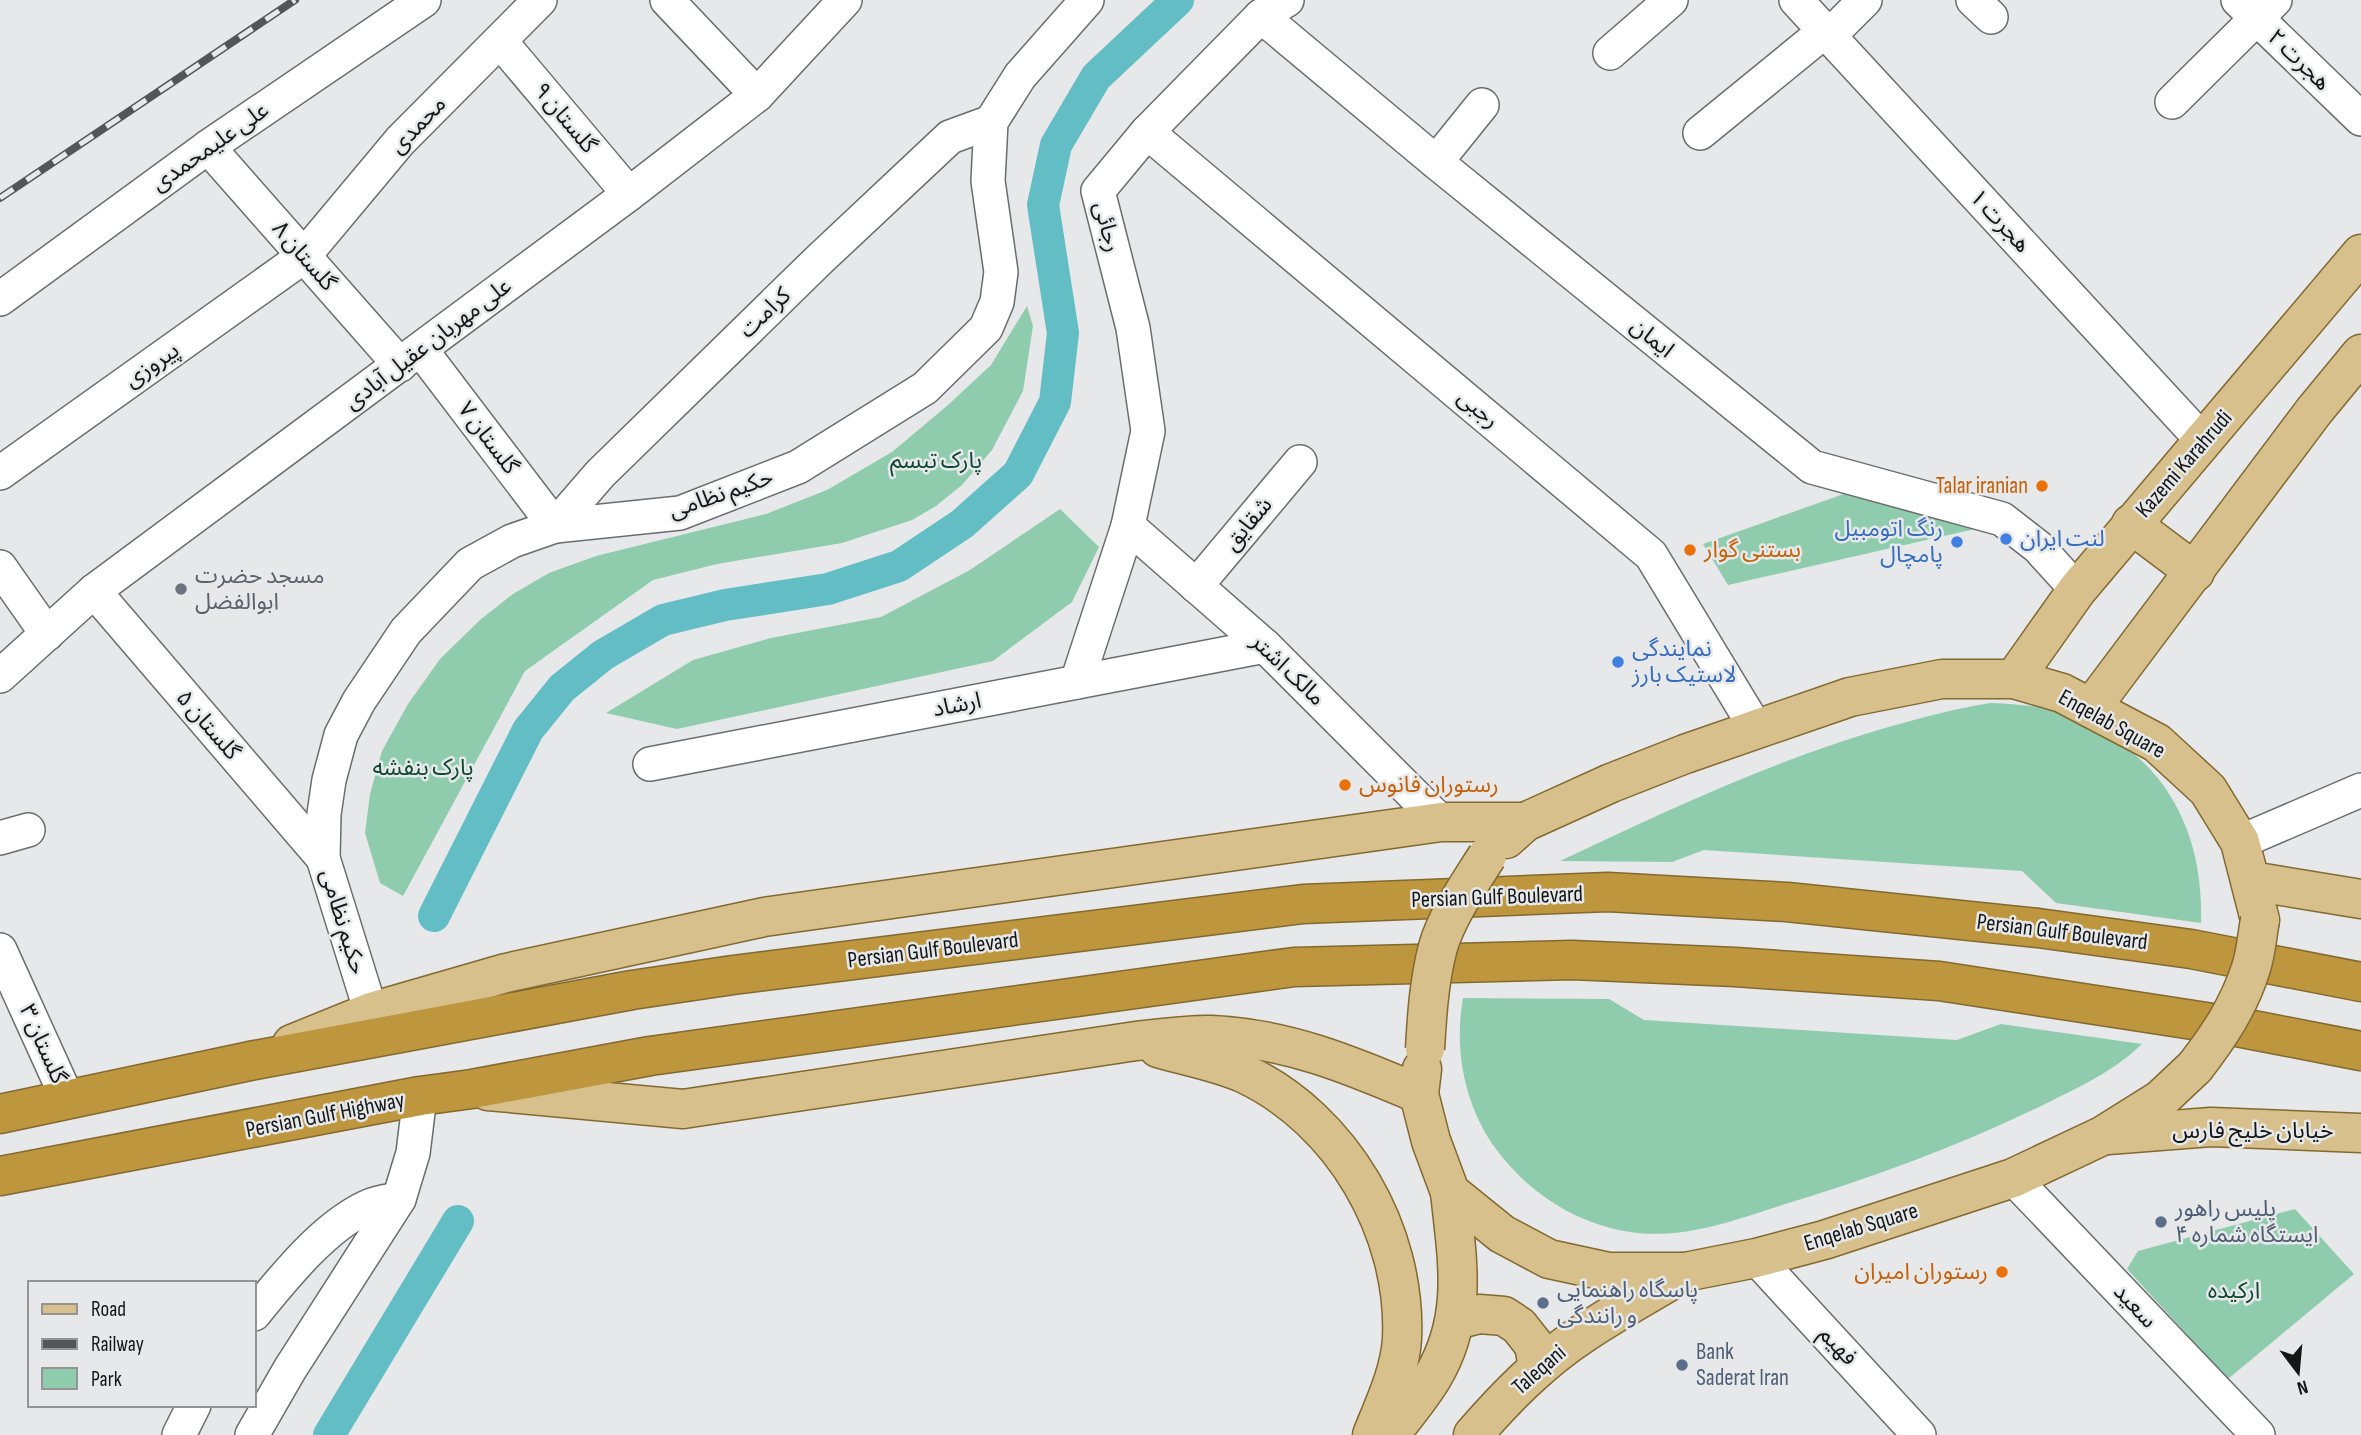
<svg xmlns="http://www.w3.org/2000/svg" width="2361" height="1435" font-family="'Sofia Sans Condensed','Noto Sans Arabic',sans-serif">
	<style>
		.green { fill: #8fccae }
		.lines { fill: none; stroke-linecap: round; stroke-linejoin: round }
		.canal { stroke: #63bdc4; stroke-width: 32 }
		.minor-casing { stroke: #6b6c6d; stroke-width: 36 }
		.major-casing { stroke: #826930; stroke-width: 41 }
		.highway-casing { stroke: #826930; stroke-width: 41 }
		.minor { stroke: #fff; stroke-width: 33 }
		.major { stroke: #d7c08b; stroke-width: 38 }
		.highway { stroke: #bd963e; stroke-width: 38 }
		.rail-casing { stroke: #545556; stroke-width: 8 }
		.rail { stroke: #e7e8e9; stroke-width: 5; stroke-dasharray: 16; stroke-linecap: butt }
		.major-bridge-casing { stroke: #826930; stroke-width: 41; stroke-linecap: butt }
		.major-bridge { stroke: #d7c08b; stroke-width: 38 }
		.food-dot { fill: #e8710a; stroke: #e7e8e9; stroke-width: 2.5 }
		.shop-dot { fill: #3f7fe0; stroke: #e7e8e9; stroke-width: 2.5 }
		.worship-dot { fill: #6b7280; stroke: #e7e8e9; stroke-width: 2.5 }
		.service-dot { fill: #5c6f8a; stroke: #e7e8e9; stroke-width: 2.5 }
		.labels { text-anchor: middle; dominant-baseline: central; stroke-width: 5; stroke-linejoin: round; paint-order: stroke }
		.street-label { font-size: 23px; fill: #151616; stroke: #e7e8e9 }
		.park-label { font-size: 23px; fill: #0e4732; stroke: #e7e8e9 }
		.food-label { font-size: 23px; fill: #c56008; stroke: #e7e8e9; text-anchor: end }
		.shop-label { font-size: 23px; fill: #366cbe; stroke: #e7e8e9; text-anchor: start }
		.worship-label { font-size: 23px; fill: #5b616d; stroke: #e7e8e9; text-anchor: start }
		.service-label { font-size: 23px; fill: #4e5e75; stroke: #e7e8e9; text-anchor: start }
	</style>
	<rect width="100%" height="100%" fill="#e7e8e9"/>
	<g class="green">
		<path d="M1027 306 1033 326 1023 391 992 450 962 485 936 506 912 520 842 543 717 564 653 580 525 671 403 896 380 883 365 833 370 794 382 751 408 704 440 659 480 620 513 594 549 573 596 556 766 514 827 490 892 452 948 405 991 365Z"/>
		<path d="M1855 490 1988 526 1728 585 1703 544Z"/>
		<path d="M1060 509 1099 547 1072 602 993 661 677 729 606 713 693 660 771 638 881 617 970 570Z"/>
		<path d="M1991 703C2011 704 2030 705 2050 709 2061 712 2073 718 2084 723 2168 760 2204 835 2201 923L2056 903 2022 871 1704 850 1672 862 1560 861C1668 810 1776 759 1892 726 1925 717 1957 708 1991 703Z"/>
		<path d="M1463 998 1609 999 1644 1020 1957 1040 2001 1024 2142 1044C2113 1072 2079 1087 2043 1105 1959 1146 1872 1178 1782 1205 1735 1220 1688 1238 1637 1233 1578 1226 1527 1193 1493 1145 1464 1102 1454 1049 1463 998Z"/>
		<path d="M2295 1209 2354 1274 2228 1379 2127 1269 2138 1251Z"/>
	</g>
	<g class="lines">
		<g class="canal">
			<path d="M434 916 528 730 562 688 603 655 663 620 725 605 828 589 899 566 962 524 1018 474 1055 402 1063 333 1043 205 1056 145 1096 77 1178 0"/>
			<path d="M329 1435 458 1221"/>
		</g>
		<defs>
			<g id="minor">
				<path d="M667 0 757 95"/>
				<path d="M1796 0 2204 442"/>
				<path d="M1973 0 1991 17"/>
				<path d="M2238 0 2361 119"/>
				<path d="M1261 16 1436 162 1812 467 2002 519 2038 547 2077 590"/>
				<path d="M1829 36 1865 0"/>
				<path d="M500 41 629 194"/>
				<path d="M1610 53 1671 0"/>
				<path d="M2172 102 2275 0"/>
				<path d="M1147 132 1651 555 1757 730"/>
				<path d="M1700 133 1825 31"/>
				<path d="M208 147 400 365"/>
				<path d="M1436 162 1482 105"/>
				<path d="M0 299 208 147 424 0"/>
				<path d="M421 350 555 526 600 474 820 259 950 137 991 122"/>
				<path d="M0 473 303 257 400 141 540 0"/>
				<path d="M1128 526 1265 646 1441 822"/>
				<path d="M0 567 47 634"/>
				<path d="M1196 586 1300 462"/>
				<path d="M94 591 323 858"/>
				<path d="M0 676 94 591 629 194 757 95 845 0"/>
				<path d="M1077 682 1128 526 1148 431 1133 328 1098 191 1147 132 1261 16 1287 0"/>
				<path d="M650 764 1265 646"/>
				<path d="M0 838 28 830"/>
				<path d="M2240 842 2361 790"/>
				<path d="M0 950 68 1100"/>
				<path d="M371 1012 323 858 324 814 329 780 341 735 359 701 406 631 470 564 512 541 555 526 680 513 798 467 925 388 986 328 997 302 1001 272 988 181 991 122 1020 76 1087 0"/>
				<path d="M2013 1178 2258 1435"/>
				<path d="M1756 1258 1919 1435"/>
				<path d="M254 1314C284 1277 324 1227 367 1207 377 1202 389 1201 399 1199"/>
				<path d="M179 1435 194 1405"/>
				<path d="M252 1435 290 1369 399 1199 413 1153 420 1096"/>
			</g>
			<g id="major">
				<path d="M2131 524 2195 572"/>
				<path d="M2014 679 2077 590 2361 254"/>
				<path d="M2091 708 2314 411 2361 354"/>
				<path d="M1506 839 1525 822 1611 783 1685 754 1850 697 1942 679H2014L2062 693 2157 743 2208 790 2240 842 2260 920"/>
				<path d="M2251 881 2361 899"/>
				<path d="M292 1044 371 1012 506 973 764 917 1441 822H1525"/>
				<path d="M1158 1048C1185 1056 1219 1062 1245 1074 1342 1120 1407 1231 1402 1339 1400 1372 1384 1405 1372 1435"/>
				<path d="M1422 1069 1419 1094 1431 1141 1450 1192 1502 1234 1549 1259 1609 1272H1685L1756 1258 1824 1240 2013 1178 2102 1136 2161 1099 2195 1067"/>
				<path d="M488 1091 683 1109 1136 1041C1160 1039 1187 1034 1211 1035 1286 1038 1351 1065 1419 1094"/>
				<path d="M2108 1135 2211 1127 2361 1133"/>
				<path d="M1455 1320 1479 1314 1504 1316 1519 1326 1534 1345 1538 1368"/>
				<path d="M1390 1435C1404 1416 1420 1398 1432 1378 1469 1317 1457 1259 1450 1192"/>
				<path d="M1473 1435C1506 1397 1541 1361 1584 1333 1617 1311 1652 1292 1685 1272"/>
			</g>
			<g id="highway">
				<path d="M0 1114 250 1061 632 990 733 975 1303 904 1608 892 1787 902 2038 928 2191 949 2361 982"/>
				<path d="M0 1176 420 1096 472 1089 650 1056 1294 967 1572 960 1735 967 1939 981 2232 1026 2361 1051"/>
			</g>
		</defs>
		<use href="#minor" class="minor-casing"/>
		<use href="#major" class="major-casing"/>
		<use href="#highway" class="highway-casing"/>
		<use href="#minor" class="minor"/>
		<use href="#major" class="major"/>
		<use href="#highway" class="highway"/>
		<defs>
			<path id="rail" d="M0 198 295 0"/>
		</defs>
		<use href="#rail" class="rail-casing"/>
		<use href="#rail" class="rail"/>
		<defs>
			<g id="major-bridge">
				<path d="M1425 1049C1427 1015 1429 981 1438 947 1447 916 1470 883 1487 856"/>
				<path d="M2195 1067C2219 1036 2239 1006 2251 968 2256 953 2257 936 2260 920"/>
			</g>
		</defs>
		<use href="#major-bridge" class="major-bridge-casing"/>
		<use href="#major-bridge" class="major-bridge"/>
	</g>
	<g class="food-dot">
		<circle cx="2042" cy="486" r="7"/>
		<circle cx="1690" cy="550" r="7"/>
		<circle cx="1345" cy="785" r="7"/>
		<circle cx="2002" cy="1272" r="7"/>
	</g>
	<g class="shop-dot">
		<circle cx="2006" cy="539" r="7"/>
		<circle cx="1957" cy="542" r="7"/>
		<circle cx="1618" cy="662" r="7"/>
	</g>
	<circle class="worship-dot" cx="181" cy="589" r="7"/>
	<g class="service-dot">
		<circle cx="2161" cy="1222" r="7"/>
		<circle cx="1543" cy="1303" r="7"/>
		<circle cx="1682" cy="1365" r="7"/>
	</g>
	<g class="labels">
		<g class="street-label">
			<text transform="translate(2299 60) rotate(44)">هجرت ۲</text>
			<text transform="translate(565 118) rotate(50)">گلستان ۹</text>
			<text transform="translate(418 125) rotate(-46)">محمدی</text>
			<text transform="translate(210 147) rotate(-35)">علی علیمحمدی</text>
			<text transform="translate(2000 221) rotate(47)">هجرت ۱</text>
			<text transform="translate(1107 227) rotate(76)">رجائی</text>
			<text transform="translate(304 256) rotate(49)">گلستان ۸</text>
			<text transform="translate(765 313) rotate(-44)">کرامت</text>
			<text transform="translate(1652 338) rotate(39)">ایمان</text>
			<text transform="translate(428 344) rotate(-37)">علی مهربان عقیل آبادی</text>
			<text transform="translate(152 365) rotate(-35)">پیروزی</text>
			<text transform="translate(1478 409) rotate(40)">رجبی</text>
			<text transform="translate(488 438) rotate(53)">گلستان ۷</text>
			<text transform="translate(2184 464) rotate(-49)">Kazemi Karahrudi</text>
			<text transform="translate(721 494) rotate(-19)">حکیم نظامی</text>
			<text transform="translate(1248 524) rotate(-50)">شقایق</text>
			<text transform="translate(1288 670) rotate(44)">مالک اشتر</text>
			<text transform="translate(957 705) rotate(-11)">ارشاد</text>
			<text transform="translate(2112 724) rotate(29)">Enqelab Square</text>
			<text transform="translate(208 725) rotate(49)">گلستان ۵</text>
			<text transform="translate(1497 897) rotate(-2)">Persian Gulf Boulevard</text>
			<text transform="translate(343 922) rotate(73)">حکیم نظامی</text>
			<text transform="translate(2062 932) rotate(7)">Persian Gulf Boulevard</text>
			<text transform="translate(933 950) rotate(-7)">Persian Gulf Boulevard</text>
			<text transform="translate(43 1044) rotate(66)">گلستان ۳</text>
			<text transform="translate(325 1115) rotate(-11)">Persian Gulf Highway</text>
			<text x="2253" y="1131">خیابان خلیج فارس</text>
			<text transform="translate(1861 1227) rotate(-17)">Enqelab Square</text>
			<text transform="translate(2135 1306) rotate(47)">سعید</text>
			<text transform="translate(1838 1346) rotate(47)">فهیم</text>
			<text transform="translate(1539 1370) rotate(-41)">Taleqani</text>
		</g>
		<g class="park-label">
			<text x="936" y="461">پارک تبسم</text>
			<text x="423" y="768">پارک بنفشه</text>
			<text x="2234" y="1291">ارکیده</text>
		</g>
		<g class="food-label">
			<text x="2028" y="486">Talar iranian</text>
			<text x="1704" y="550" text-anchor="start">بستنی گوار</text>
			<text x="1359" y="785" text-anchor="start">رستوران فانوس</text>
			<text x="1988" y="1272">رستوران امیران</text>
		</g>
		<g class="shop-label">
			<text x="1943" y="529" text-anchor="end">رنگ اتومبیل<tspan x="1943" dy="26">پامچال</tspan></text>
			<text x="2020" y="539">لنت ایران</text>
			<text x="1632" y="649">نمایندگی<tspan x="1632" dy="26">لاستیک بارز</tspan></text>
		</g>
		<g class="worship-label">
			<text x="195" y="576">مسجد حضرت<tspan x="195" dy="26">ابوالفضل</tspan></text>
		</g>
		<g class="service-label">
			<text x="2175" y="1209">پلیس راهور<tspan x="2175" dy="26">ایستگاه شماره ۴</tspan></text>
			<text x="1557" y="1290">پاسگاه راهنمایی<tspan x="1557" dy="26">و رانندگی</tspan></text>
			<text x="1696" y="1352">Bank<tspan x="1696" dy="26">Saderat Iran</tspan></text>
		</g>
	</g>
	<rect x="28" y="1281" width="228" height="126" fill="#e7e8e9" stroke="#939495" stroke-width="2"/>
	<rect x="42" y="1304" width="35" height="10" fill="#d7c08b" stroke="#939495" stroke-width="2"/>
	<text x="91" y="1316" font-size="21" fill="#151616">Road</text>
	<rect x="42" y="1339" width="35" height="10" fill="#545556" stroke="#939495" stroke-width="2"/>
	<text x="91" y="1351" font-size="21" fill="#151616">Railway</text>
	<rect x="42" y="1368" width="35" height="21" fill="#8fccae" stroke="#939495" stroke-width="2"/>
	<text x="91" y="1386" font-size="21" fill="#151616">Park</text>
	<g transform="translate(2298 1372) rotate(164)" stroke="#e7e8e9" stroke-width="5" paint-order="stroke">
	<path d="M0-5L12 26L0 18L-12 26Z" fill="#151616"/>
	<text y="-10" font-size="19" font-weight="bold" text-anchor="middle" fill="#151616">N</text>
	</g>
</svg>
